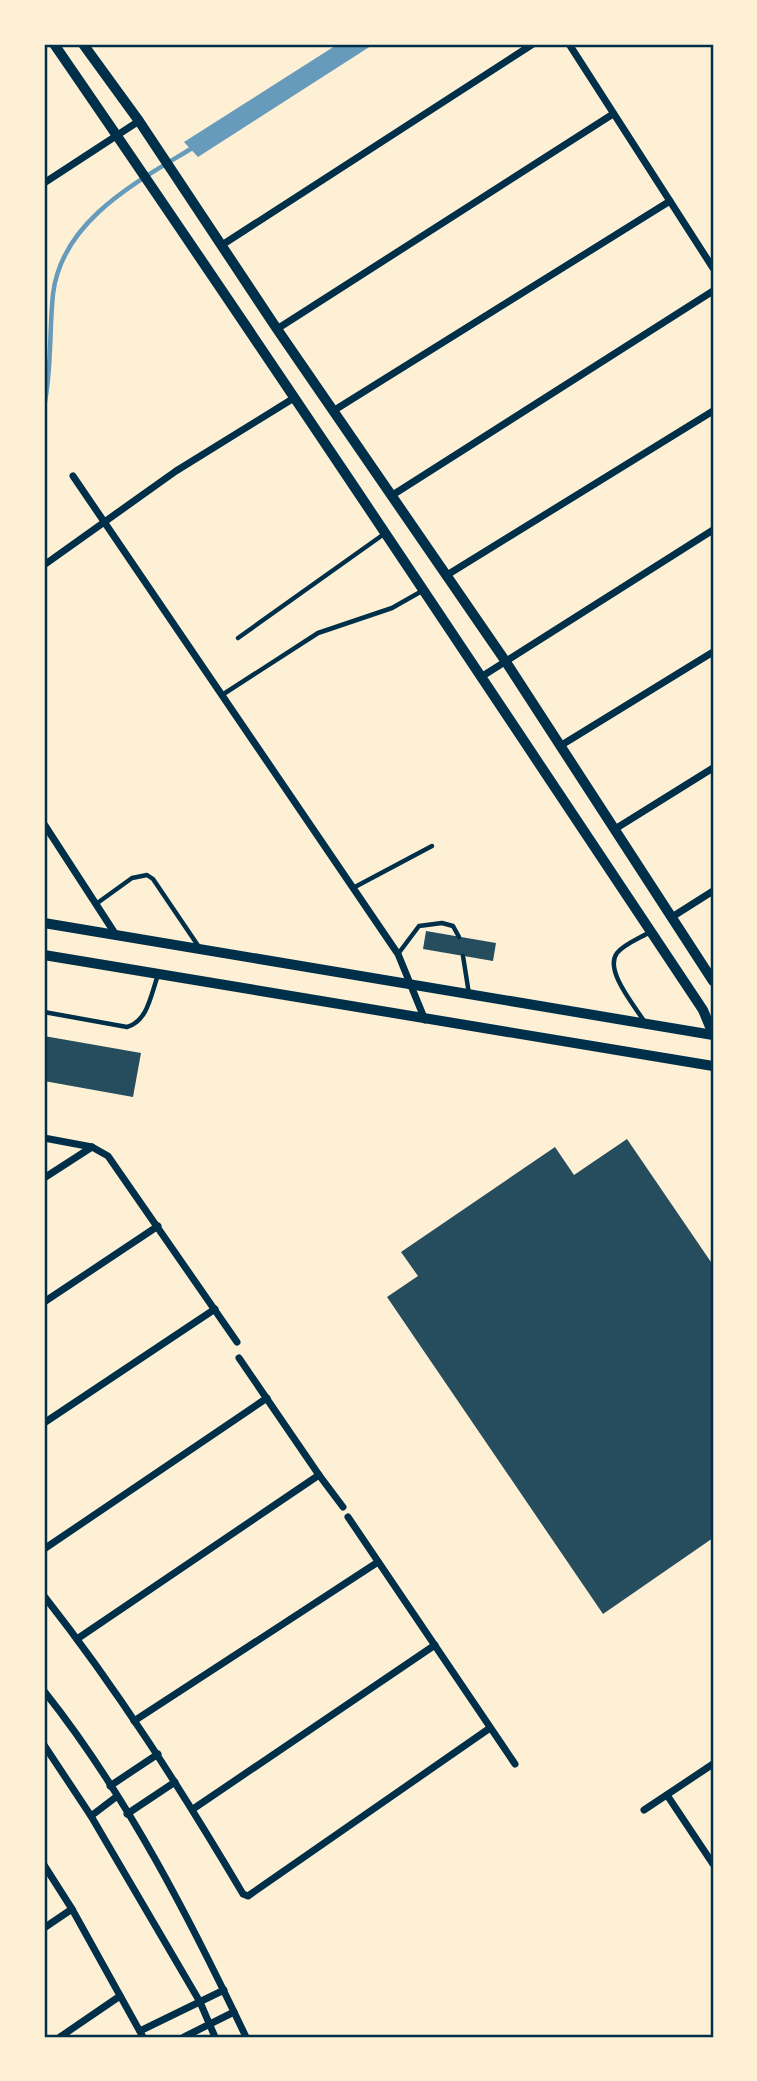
<svg xmlns="http://www.w3.org/2000/svg" width="757" height="2081" font-family="'Fira Sans Condensed',sans-serif">
	<style>
		.water { fill: #669bbc }
		.lines { fill: none; stroke-linecap: round; stroke-linejoin: round }
		.stream { stroke: #669bbc; stroke-width: 4.5 }
		.building { fill: #264d5e }
		.service { stroke: #003049; stroke-width: 4.5 }
		.minor { stroke: #003049; stroke-width: 7 }
		.tertiary { stroke: #003049; stroke-width: 10 }
		.neatline { fill: none; stroke: #003049; stroke-width: 2.5 }
	</style>
	<rect width="100%" height="100%" fill="#fdf0d5"/>
	<path class="water" d="M338 44H374L198 157 184 142Z"/>
	<g class="lines">
		<path class="stream" d="M44 407C52 369 49 332 53 294 62 220 137 182 194 147"/>
	</g>
	<g class="building">
		<path d="M426 931 496 943 493 961 423 949Z"/>
		<path d="M44 1036 141 1053 133 1097 44 1081Z"/>
		<path d="M627 1139 713 1265V1538L603 1614 387 1297 418 1276 401 1252 555 1147 574 1175Z"/>
	</g>
	<g class="lines">
		<g class="service">
			<path d="M238 638 384 534"/>
			<path d="M222 695 318 633 392 608 422 591"/>
			<path d="M353 888 432 846"/>
			<path d="M96 904 132 878 147 875 153 879 199 947"/>
			<path d="M398 954 419 926 442 923 453 926 459 937"/>
			<path d="M463 956 469 994"/>
			<path d="M44 1012 127 1027C148 1021 151 994 158 975"/>
			<path d="M644 1021C634 1005 604 970 617 953 624 944 640 938 650 932"/>
		</g>
		<g class="minor">
			<path d="M569 44 713 268"/>
			<path d="M44 183 139 121"/>
			<path d="M222 245 533 44"/>
			<path d="M277 329 613 114"/>
			<path d="M333 411 670 201"/>
			<path d="M73 476 398 954 425 1020"/>
			<path d="M391 496 713 291"/>
			<path d="M44 565 176 471 294 398"/>
			<path d="M447 575 713 411"/>
			<path d="M481 677 713 530"/>
			<path d="M560 746 713 652"/>
			<path d="M44 824 116 935"/>
			<path d="M615 829 713 768"/>
			<path d="M672 917 713 891"/>
			<path d="M44 1138 92 1147 108 1156 237 1342"/>
			<path d="M44 1178 92 1147"/>
			<path d="M44 1302 158 1226"/>
			<path d="M239 1358 319 1475 343 1507"/>
			<path d="M44 1423 215 1309"/>
			<path d="M348 1517 515 1764"/>
			<path d="M44 1549 267 1398"/>
			<path d="M44 1596C118 1690 182 1791 243 1894L248 1896 490 1728"/>
			<path d="M77 1639 319 1475"/>
			<path d="M44 1691C126 1794 190 1919 246 2037"/>
			<path d="M134 1721 378 1562"/>
			<path d="M44 1745 91 1816 200 2002 215 2037"/>
			<path d="M110 1786 158 1754"/>
			<path d="M667 1795 713 1864"/>
			<path d="M193 1809 435 1645"/>
			<path d="M644 1810 713 1764"/>
			<path d="M127 1814 175 1782"/>
			<path d="M91 1816 116 1797"/>
			<path d="M44 1865 72 1909 143 2037"/>
			<path d="M44 1928 72 1909"/>
			<path d="M140 2031 224 1990"/>
			<path d="M60 2037 120 1996"/>
			<path d="M184 2037 234 2012"/>
		</g>
		<g class="tertiary">
			<path d="M54 44C274 364 488 687 703 1010L713 1034"/>
			<path d="M83 44 139 121 277 329 506 662 713 981"/>
			<path d="M44 923 713 1035"/>
			<path d="M44 955 713 1066"/>
		</g>
	</g>
	<rect width="757" height="2081" fill="none" stroke="#fdf0d5" stroke-width="91"/>
	<rect x="46" y="46" width="666" height="1990" class="neatline"/>
</svg>
